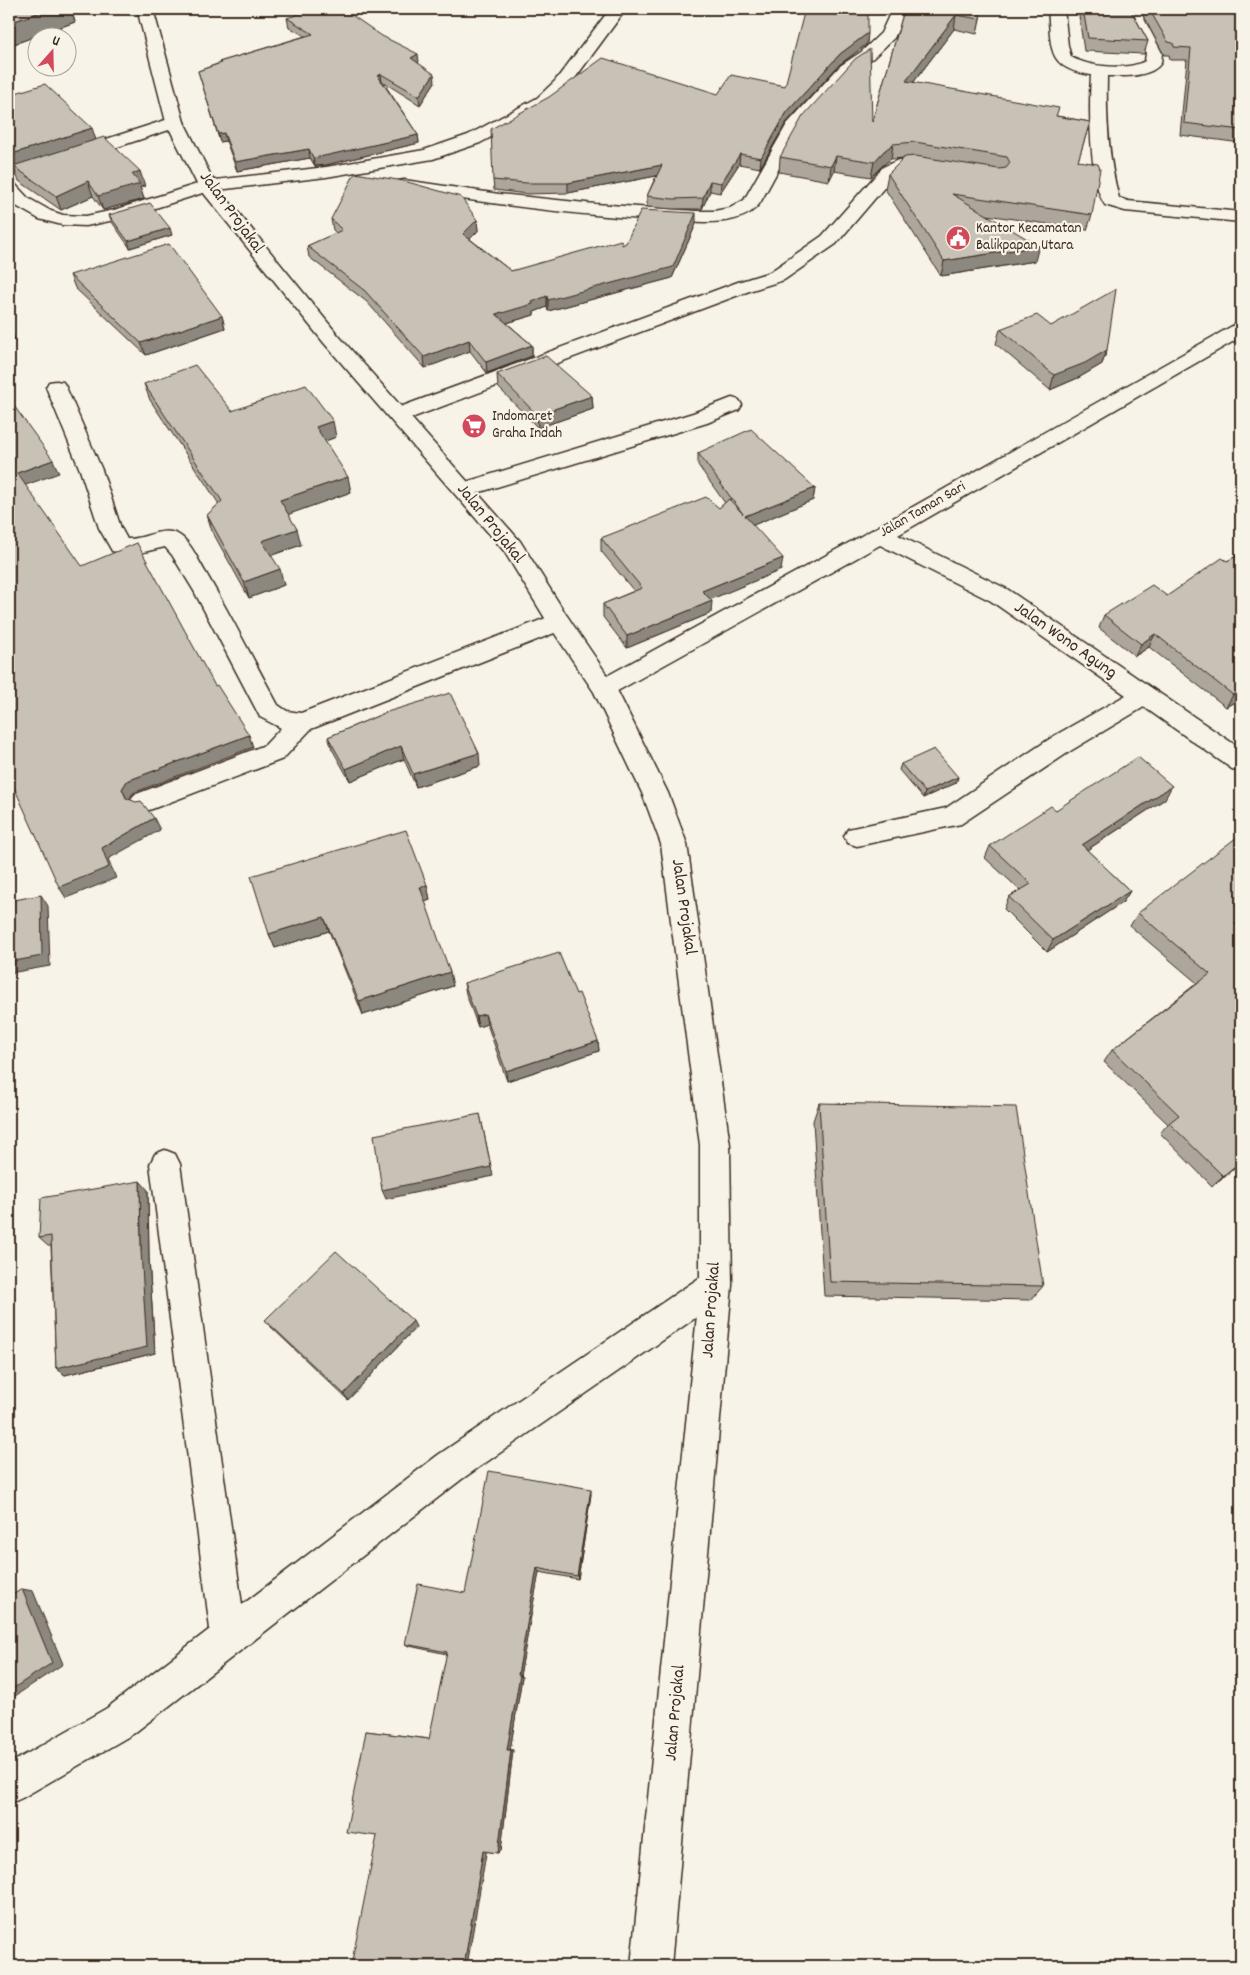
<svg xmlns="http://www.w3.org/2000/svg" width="1250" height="1975" font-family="Dekko,sans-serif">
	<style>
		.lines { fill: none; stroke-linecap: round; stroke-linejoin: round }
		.minor-casing { stroke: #3b2a1e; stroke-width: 3 }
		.major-casing { stroke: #3b2a1e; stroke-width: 3 }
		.minor { fill: #f7f3e8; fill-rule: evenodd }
		.major { fill: #f7f3e8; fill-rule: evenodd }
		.wall { fill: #aca69d; stroke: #3b2a1e }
		.shaded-wall { fill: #8c877f; stroke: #3b2a1e }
		.building { fill: #c8c1b6; stroke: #3b2a1e }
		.labels { text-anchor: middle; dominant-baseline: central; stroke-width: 4.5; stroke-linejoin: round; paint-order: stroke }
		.far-poi-label { font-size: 15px; fill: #3b2a1e; stroke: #f7f3e8; text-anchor: start }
		.far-street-label { font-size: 15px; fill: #3b2a1e; stroke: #f7f3e8 }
		.street-label { font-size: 18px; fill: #3b2a1e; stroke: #f7f3e8 }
	</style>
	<rect width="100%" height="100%" fill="#f7f3e8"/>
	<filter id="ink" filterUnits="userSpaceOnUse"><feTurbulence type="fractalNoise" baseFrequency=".02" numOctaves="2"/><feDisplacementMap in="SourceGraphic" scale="10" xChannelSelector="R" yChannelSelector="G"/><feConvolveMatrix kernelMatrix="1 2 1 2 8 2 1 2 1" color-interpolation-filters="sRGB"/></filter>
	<g filter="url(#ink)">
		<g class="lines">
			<defs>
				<g id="minor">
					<path d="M610 9H626L567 89 549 106 480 143 433 159 326 177 209 191 124 218 86 226 62 225 39 219 16 206 9 198V183L15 184 28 198 51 211 63 215 86 216 114 210 207 181 326 167 424 150 468 135 537 98 555 81Z"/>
					<path d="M892 9H908L894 38 873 58 852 72 800 130 760 203C748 220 724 222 705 222 604 219 503 206 404 190L398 189 395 185 398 181 404 180 499 194 595 204 695 211H714L730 208 744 200 787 124 840 66 861 52 881 33Z"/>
					<path d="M1048 9H1064L1068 46 1071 57C1089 67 1127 71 1145 61L1146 53 1126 15 1128 12H1140L1142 15 1162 53 1161 63C1151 78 1123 76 1107 76 1106 117 1108 158 1119 198L1128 201 1241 212V222L1125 211 1105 205C1089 182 1089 104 1091 75 1045 68 1052 47 1048 9Z"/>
					<path d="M175 117 181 118 184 122 181 126 81 159 75 160 69 159 66 155 69 151Z"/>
					<path d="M898 160 936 162 939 166 936 170C922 173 907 167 895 175L836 244 784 280 752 290 406 420 399 422 392 420 389 415 392 410 738 282 770 272 822 236 883 167Z"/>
					<path d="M1241 323V337L898 535 1007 589 1241 749V772L1232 769 1144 707 1072 750 961 824 857 846 848 843 844 836 848 829 946 808 1054 736 1126 695 991 601 880 545 612 694 604 697 596 694 592 688 596 682 872 530 1234 325Z"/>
					<path d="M56 381 63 382 66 387 102 470 121 528 127 539C145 540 162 525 179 535 191 542 199 562 206 573 231 616 254 661 278 705L287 711 301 713 551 616 559 614 567 616 571 622 567 628 311 729 283 759 152 809 143 812 134 809 130 802 134 795 265 745 281 728 260 717 194 591 172 555 165 547 131 555 112 551 99 528 80 470 46 387 49 382Z"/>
					<path d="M732 398 739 400 742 405 739 410 707 423 464 497 456 495 453 490 456 485 693 413Z"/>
					<path d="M165 1150 175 1154 180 1164 242 1605 438 1455 705 1274 716 1270 727 1274 732 1285 727 1296 462 1479 133 1734 22 1798 9 1804V1764L107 1708 210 1629 150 1164 155 1154Z"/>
				</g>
				<path id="major" d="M137 9H153L184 122 215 184 338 335 520 541 567 616 616 688 668 793 687 844 730 1145 732 1285 671 1966H631L700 1285V1145L661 844 642 793 594 692 551 628 504 551 324 343 198 186 166 122Z"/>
			</defs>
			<use href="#minor" class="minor-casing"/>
			<use href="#major" class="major-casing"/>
			<use href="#minor" class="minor"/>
			<use href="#major" class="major"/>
		</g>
		<g class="wall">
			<path d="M9 9H71L75 22 14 44 9 39Z"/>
			<path d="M981 9 980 19 977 34 954 29 913 83 1057 116 1090 122 1078 161 1092 215 1087 230 987 215 1035 261 941 276 885 189 888 174 904 158 891 159 882 166 871 177 834 171 829 181 779 172 780 157 872 122 903 14Z"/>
			<path d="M1078 9H1241V143L1180 135 1187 60H1170L1169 55H1164L1140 10H1131L1148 41 1144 54 1084 51Z"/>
			<path d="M287 18 419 62 418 63 435 82 420 105 383 82 418 135 419 143 326 165 315 166 310 158 237 171 226 141 220 142 198 71 220 63 219 62 305 36 289 27Z"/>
			<path d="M867 44 839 65 786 123 760 168 739 164 720 193 710 191 702 209H673L647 207V196L656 176 568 193 527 194 494 190 493 180 785 86Z"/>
			<path d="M9 95 96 140 145 186 140 187 144 199 103 210 93 196 61 210 19 181 13 167 10 168 9 171Z"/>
			<path d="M109 215 172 235 130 248 112 222Z"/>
			<path d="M331 219 477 220 478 231 470 239 511 271 622 245 696 224 672 278 548 311 547 307 534 312V315L507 323 532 345V356L487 373 470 351 425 368 367 302 309 257 307 246 336 233 333 230Z"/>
			<path d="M70 275 222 316 225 328 146 355 75 288Z"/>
			<path d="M1051 326 1107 350 1102 364 1080 377 1050 390 996 344 1000 329Z"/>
			<path d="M497 374 592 396 593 409 538 428 498 387Z"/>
			<path d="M144 384 232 411 336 437 325 441 351 492 288 514 301 545 271 555 284 585 249 598 212 531 207 515 219 504 150 400Z"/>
			<path d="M698 453 815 488 813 500 753 525 781 570 710 599 711 613 627 648 603 617V604L634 591 601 551V538L719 508 725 503 698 465Z"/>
			<path d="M1241 554V698L1226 707 1149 647 1135 656 1099 628 1104 615 1167 596 1227 561Z"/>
			<path d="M387 712 480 766 416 787 404 759 350 781 332 749 328 737Z"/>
			<path d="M901 764 958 777 956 783 923 798 899 770Z"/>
			<path d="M1165 799 1087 850 1130 891 1123 902 1047 952 1004 909 1009 897 1020 890 985 858 990 846 1056 810Z"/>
			<path d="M427 885 430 900 425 902 453 986 363 1015 329 931 275 948 269 934Z"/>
			<path d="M1138 913 1239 927 1241 1045 1240 1046 1241 1048V1163L1212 1186 1160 1133 1168 1124 1104 1062 1112 1050 1197 983 1130 926Z"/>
			<path d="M464 983 576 994 598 1041 599 1051 507 1081 487 1024 478 1027 466 994Z"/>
			<path d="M819 1103 1043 1286 1031 1300 824 1296 813 1121Z"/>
			<path d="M148 1190 149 1259 155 1353 65 1375 56 1368 51 1246H48L39 1238Z"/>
			<path d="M265 1320 416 1327 348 1400 271 1327Z"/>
			<path d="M591 1494 578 1579 539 1572 520 1675 522 1677 510 1750H513L501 1850 498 1853 377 1836 366 1731 430 1739 447 1654 409 1646 405 1644 465 1593Z"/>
		</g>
		<g class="shaded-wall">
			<path d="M49 9H71L75 22 14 44 9 29V23Z"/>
			<path d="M956 15 954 29 903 96 906 81Z"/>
			<path d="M868 33 867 44 839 65 786 123 760 168 761 158 787 112 840 54Z"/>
			<path d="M418 54 419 62 412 66 411 58Z"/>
			<path d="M381 74 382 82 378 76Z"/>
			<path d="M434 74 435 82 420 105 419 96Z"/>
			<path d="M92 128 96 140 10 168 9 171V155Z"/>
			<path d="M224 133 226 141 220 142 218 134Z"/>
			<path d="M418 135 419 143 326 165 315 166 313 158Z"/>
			<path d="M893 144 891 159 882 166 871 177 874 162 884 151Z"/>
			<path d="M309 149 310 158 237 171 235 162Z"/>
			<path d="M740 154 739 164 720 193 721 183Z"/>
			<path d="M836 156 834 171 829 181 831 166Z"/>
			<path d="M662 165 661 175 568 193V183Z"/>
			<path d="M140 171 145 186 140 187 144 199 103 210 98 196 132 174Z"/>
			<path d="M88 181 93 196 61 210 56 196Z"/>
			<path d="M710 181V191L702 209 703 198Z"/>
			<path d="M696 213V224L672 278 548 311V300Z"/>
			<path d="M477 220 478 231 464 245 463 234Z"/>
			<path d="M170 228 172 235 130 248 128 241Z"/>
			<path d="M1039 246 1035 261 941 276 944 261Z"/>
			<path d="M547 296V307L534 312V315L503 324 496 314Z"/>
			<path d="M222 316 225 328 146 355 141 343Z"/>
			<path d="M9 325 15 339 9 342Z"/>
			<path d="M469 340 470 351 425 368 424 357Z"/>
			<path d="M532 345V356L487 373 486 362Z"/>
			<path d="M1107 350 1102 364 1080 377 1050 390 1054 375Z"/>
			<path d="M592 396 593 409 538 428 537 415Z"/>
			<path d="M333 421 336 437 320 443 316 427Z"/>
			<path d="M53 460 59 473 23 486 17 473Z"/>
			<path d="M348 477 351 492 284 516 280 500Z"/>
			<path d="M815 488 813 500 744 529 745 516Z"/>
			<path d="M297 529 301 545 267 557 262 541Z"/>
			<path d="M783 558 781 570 702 603V591Z"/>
			<path d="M280 569 284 585 249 598 244 582Z"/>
			<path d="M712 601 711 613 627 648V636Z"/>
			<path d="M1155 634 1149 647 1135 656 1141 644Z"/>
			<path d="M1241 690V698L1226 707 1233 695Z"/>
			<path d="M249 735 253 747 133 793 128 801 132 810 122 789 127 781Z"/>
			<path d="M401 746 404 759 350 781 346 769Z"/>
			<path d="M479 753 480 766 416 787 413 774Z"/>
			<path d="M958 777 956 783 923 798 925 792Z"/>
			<path d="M1172 786 1165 799 1076 857 1082 845Z"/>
			<path d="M154 818 160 830 108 859 116 878 66 898 59 887 102 848Z"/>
			<path d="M427 885 430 900 424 902 420 887Z"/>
			<path d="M1130 891 1123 902 1047 952 1053 940Z"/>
			<path d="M41 895 48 906 50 966 10 973 9 971V961Z"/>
			<path d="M324 917 329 931 275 948 269 934Z"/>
			<path d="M1241 919V925L1226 937 1235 924Z"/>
			<path d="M450 972 453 986 363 1015 359 1001Z"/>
			<path d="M485 1014 487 1024 478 1027 476 1016Z"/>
			<path d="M598 1041 599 1051 507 1081 506 1071Z"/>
			<path d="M480 1114 493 1176 386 1199 382 1190Z"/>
			<path d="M1241 1161V1163L1212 1186 1223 1176Z"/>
			<path d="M140 1181 148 1190 149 1259 155 1353 65 1375 56 1368 141 1251Z"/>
			<path d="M413 1321 416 1327 348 1400 344 1394Z"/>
			<path d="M591 1489V1494L578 1579 577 1576Z"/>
			<path d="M537 1568 539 1572 520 1676 518 1675Z"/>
			<path d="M22 1589 33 1591 63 1664 9 1700V1691Z"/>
			<path d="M520 1675 522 1677 510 1750H507Z"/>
			<path d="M511 1750H513L501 1850 498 1853Z"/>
			<path d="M487 1848 467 1966H464L483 1851Z"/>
		</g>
		<g class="building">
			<path d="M9 9H49L9 23Z"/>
			<path d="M314 9H343L382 36 418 54 411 58 434 74 419 96 381 74 378 76 418 135 324 156 313 158 309 149 235 162 224 133 218 134 198 71 221 63 219 62 313 34 287 18Z"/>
			<path d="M805 9H868V33L840 54 787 112 761 158 740 154 721 183 710 181 703 198 673 199 647 196 662 165 568 183H526L493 180 491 129 549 97 603 58 718 94 731 75 785 86Z"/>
			<path d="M905 9H981L980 19 956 15 906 81 1059 108 1056 116 1090 122 1078 161 1098 164 1100 169 1092 215 952 194 1039 246 944 261 888 174 905 157 915 156 999 169 1006 168 1010 163 1007 157 915 142 893 144 884 151 874 162 836 156 831 166 780 157 803 116 855 59 870 49 872 122 903 14Z"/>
			<path d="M1083 9H1130L1148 41 1088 38Z"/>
			<path d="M1149 9H1241V130L1184 123 1191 48 1174 47 1173 43 1168 42Z"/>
			<path d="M45 84 92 128 9 155V95Z"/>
			<path d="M104 137 140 171 132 174 140 184 98 196 88 181 56 196 13 166Z"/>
			<path d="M355 173 404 181 461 197 477 220 463 234 511 271 621 240 622 245 626 243 641 210 696 213 673 267 548 300 547 296 532 302 533 304 502 313V312L496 314 532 345 486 362 469 340 424 357 365 291 307 246 342 230 331 219Z"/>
			<path d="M150 203 170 228 128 241 109 215Z"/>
			<path d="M169 244 222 316 141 343 70 275Z"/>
			<path d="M1116 289 1107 350 1085 363 1054 375 1000 329 1037 315 1051 326Z"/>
			<path d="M546 356 592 396 537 415 497 374Z"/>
			<path d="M195 365 232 411 306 385 333 421 316 427 348 477 280 500 297 529 262 541 280 569 244 582 207 515 222 501 144 384Z"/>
			<path d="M9 399 53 460 17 473 82 566 137 543 215 686 217 685 249 735 127 781 122 789 126 798 136 802 141 801 154 818 102 848 109 867 59 887 9 776Z"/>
			<path d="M751 429 815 488 745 516 783 558 702 591 712 601 627 636 603 604 642 588 601 538 706 497 719 508 729 499 743 514 698 453Z"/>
			<path d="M1241 554V690L1233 695 1155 634 1141 644 1104 615 1152 585 1167 596 1222 558 1227 561Z"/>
			<path d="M450 693 479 753 413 774 401 746 346 769 328 737 387 712Z"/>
			<path d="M934 749 958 777 925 792 901 764Z"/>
			<path d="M1138 757 1172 786 1082 845 1130 891 1053 940 1009 897 1031 884 990 846 1051 806 1056 810Z"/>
			<path d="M406 830 427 885 420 887 450 972 359 1001 324 917 269 934 251 876Z"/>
			<path d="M1241 834V919L1235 924 1241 929V1042L1238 1045 1241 1048V1161L1223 1176 1169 1123 1179 1115 1112 1050 1210 974 1138 913Z"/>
			<path d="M41 895 42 956 9 962V901Z"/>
			<path d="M559 953 576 994 579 993 598 1041 506 1071 485 1014 476 1016 464 983Z"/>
			<path d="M819 1103 1016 1107 1043 1286 830 1282Z"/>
			<path d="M480 1114 491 1167 382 1190 374 1135Z"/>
			<path d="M140 1181 141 1251 147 1347 56 1368 51 1236 39 1238 41 1198Z"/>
			<path d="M336 1251 413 1321 344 1394 265 1320Z"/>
			<path d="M489 1471 591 1489 577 1576 537 1568 518 1675H520L507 1750H511L498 1853 483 1851 464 1966H351L377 1836 346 1832 366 1731 429 1739 447 1652 405 1644 418 1584 465 1593Z"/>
			<path d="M22 1589 52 1663 9 1691V1597Z"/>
		</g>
	</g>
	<defs>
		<symbol id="civic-disc" viewBox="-11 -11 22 22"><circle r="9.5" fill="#d1495b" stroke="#f7f3e8"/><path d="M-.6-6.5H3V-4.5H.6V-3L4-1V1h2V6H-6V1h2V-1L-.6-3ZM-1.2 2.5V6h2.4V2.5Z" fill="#fff"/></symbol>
		<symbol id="supermarket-disc" viewBox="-11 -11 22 22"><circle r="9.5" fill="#d1495b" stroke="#f7f3e8"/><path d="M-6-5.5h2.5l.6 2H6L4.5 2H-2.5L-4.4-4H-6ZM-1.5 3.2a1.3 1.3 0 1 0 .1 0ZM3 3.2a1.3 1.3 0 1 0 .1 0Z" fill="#fff"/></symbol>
	</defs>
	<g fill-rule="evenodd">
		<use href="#civic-disc" x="944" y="224" width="28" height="28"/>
		<use href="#supermarket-disc" x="460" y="412" width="28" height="28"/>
	</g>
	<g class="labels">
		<g class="far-poi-label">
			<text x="976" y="229">Kantor Kecamatan<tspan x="976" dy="17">Balikpapan Utara</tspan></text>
			<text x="492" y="417">Indomaret<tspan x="492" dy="17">Graha Indah</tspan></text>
		</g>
		<g class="far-street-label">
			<text transform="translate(923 510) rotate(-30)">Jalan Taman Sari</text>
		</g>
		<g class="street-label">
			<text transform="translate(231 213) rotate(54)">Jalan Projakal</text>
			<text transform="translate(490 524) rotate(51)">Jalan Projakal</text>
			<text transform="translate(1065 641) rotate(35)">Jalan Wono Agung</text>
			<text transform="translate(683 907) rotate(82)">Jalan Projakal</text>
			<text transform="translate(712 1310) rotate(-86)">Jalan Projakal</text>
			<text transform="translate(676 1713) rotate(-85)">Jalan Projakal</text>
		</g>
	</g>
	<rect width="1250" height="1975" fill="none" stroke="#f7f3e8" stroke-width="30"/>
	<rect x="15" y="15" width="1220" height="1945" fill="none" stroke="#3b2a1e" stroke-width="2" filter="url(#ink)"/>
	<g transform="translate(52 52) rotate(20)"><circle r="24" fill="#f7f3e8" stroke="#aca397"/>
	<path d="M0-4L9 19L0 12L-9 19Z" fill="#d1495b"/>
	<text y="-8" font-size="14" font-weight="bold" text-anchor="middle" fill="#3b2a1e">U</text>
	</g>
</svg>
